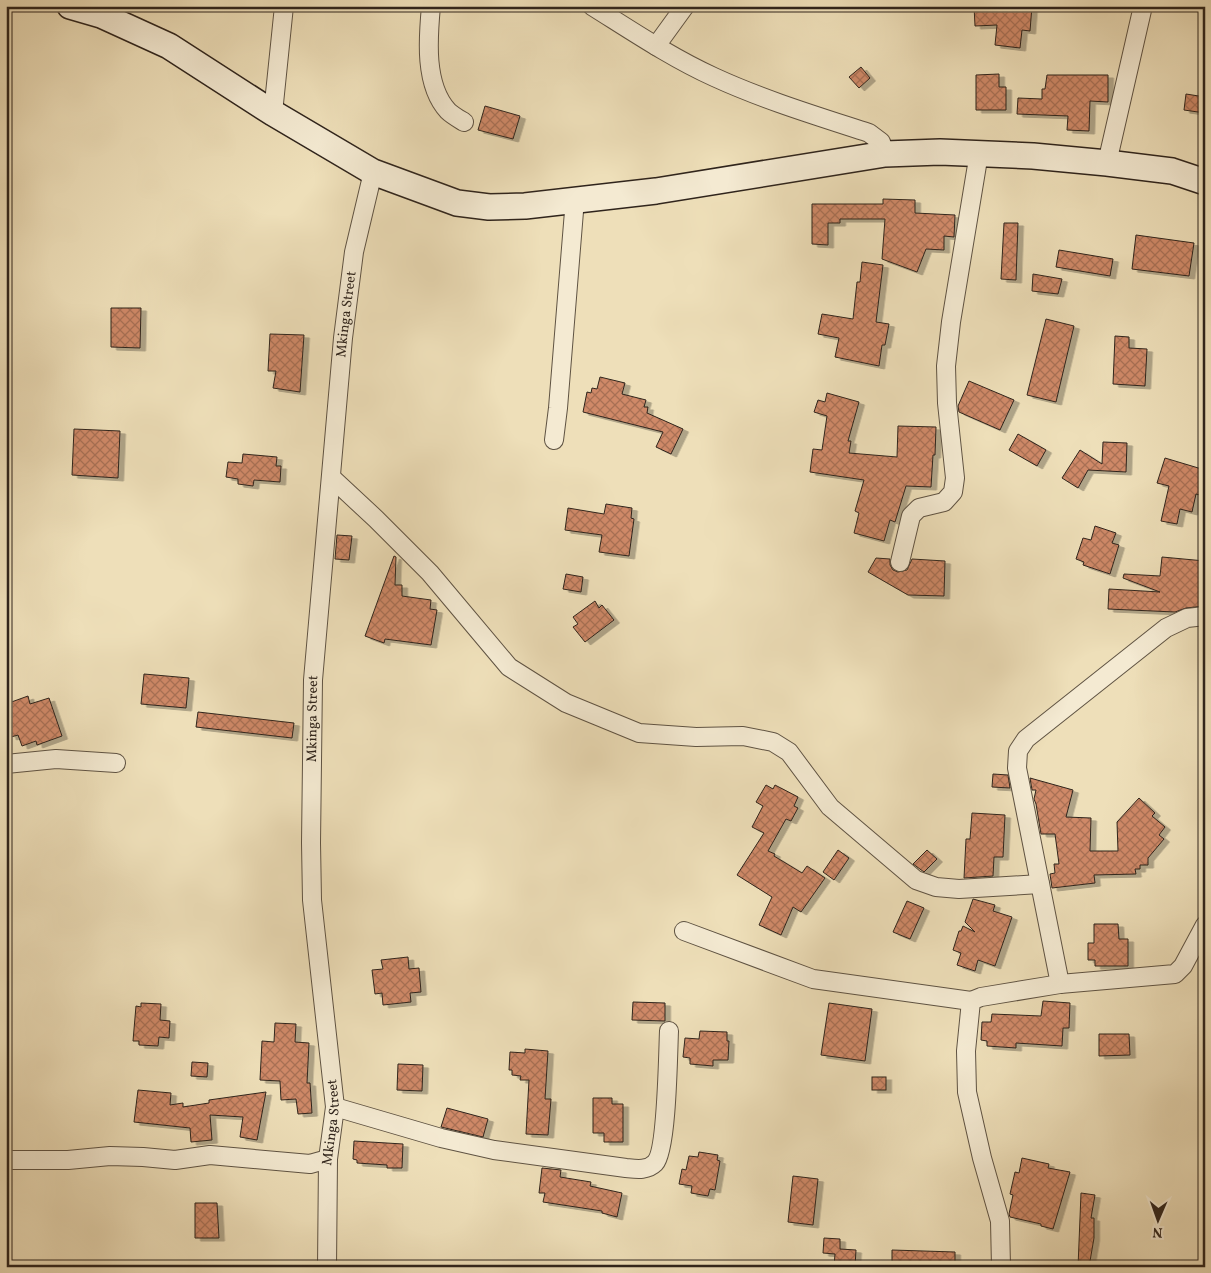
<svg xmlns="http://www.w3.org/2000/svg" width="1211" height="1273" font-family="Vollkorn,serif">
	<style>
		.building { fill: url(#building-cross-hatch); stroke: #2f241c; filter: url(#shadow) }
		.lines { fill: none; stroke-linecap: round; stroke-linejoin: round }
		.street-casing { stroke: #5f5343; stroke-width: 20 }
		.secondary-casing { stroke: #2f241c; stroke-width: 28 }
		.street { stroke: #f4ead2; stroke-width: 18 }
		.secondary { stroke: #f4ead2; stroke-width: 25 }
		.labels { text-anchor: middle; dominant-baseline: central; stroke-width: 4.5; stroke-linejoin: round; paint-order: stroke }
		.street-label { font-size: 14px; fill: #2f241c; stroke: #f4ead2 }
	</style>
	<defs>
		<pattern id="building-cross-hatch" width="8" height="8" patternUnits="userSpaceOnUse" patternTransform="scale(1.25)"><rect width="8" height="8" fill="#cf8967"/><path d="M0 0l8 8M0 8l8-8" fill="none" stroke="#a87054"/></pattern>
		<filter id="shadow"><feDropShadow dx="5.5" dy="3" stdDeviation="0" flood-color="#0004"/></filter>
	</defs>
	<rect width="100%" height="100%" fill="#eedfb9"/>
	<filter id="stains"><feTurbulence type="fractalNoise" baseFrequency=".004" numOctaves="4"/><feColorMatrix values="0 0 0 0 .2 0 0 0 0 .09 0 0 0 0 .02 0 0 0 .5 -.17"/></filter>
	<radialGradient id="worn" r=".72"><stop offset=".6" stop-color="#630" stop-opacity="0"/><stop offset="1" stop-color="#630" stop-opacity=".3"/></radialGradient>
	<g class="building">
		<path d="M974 6H1032L1030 31 1022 30 1020 48 995 45 997 25 975 26Z"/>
		<path d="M861 67 870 78 859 88 849 77Z"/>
		<path d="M999 74V87H1006V110H976V75Z"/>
		<path d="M1047 75H1108V102L1090 101 1089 131 1067 130 1068 116 1017 114 1018 98 1042 99V89H1045Z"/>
		<path d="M1186 94 1205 97V113L1184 110Z"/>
		<path d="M485 106 520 116 513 139 478 130Z"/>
		<path d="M883 199 915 200V213L955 215 954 237 944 236V250L926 249 917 272 882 259 885 219H840V223H828V245L812 244V204H883Z"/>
		<path d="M1004 223H1018L1016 280 1001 279Z"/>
		<path d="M1136 235 1194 243 1189 276 1132 269Z"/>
		<path d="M1059 250 1113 259 1110 276 1056 267Z"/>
		<path d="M862 262 883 265 876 322 889 324 885 345H882L879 366 835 357 839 338 818 334 822 314 853 319 857 282H860Z"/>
		<path d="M1033 274 1062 279 1058 294 1032 291Z"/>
		<path d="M111 308H141L140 348 111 347Z"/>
		<path d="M1046 319 1074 326 1056 402 1027 395Z"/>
		<path d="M270 334 304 335 300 392 273 388 276 371H268Z"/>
		<path d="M1115 336 1129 337V348L1147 349 1145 386 1113 384Z"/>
		<path d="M600 377 625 383 622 394 646 400 644 407H648L647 413 683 429 671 454 656 447 663 432 583 412 587 392 591 393 592 388 597 389Z"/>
		<path d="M969 381 1014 400 1000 430 959 412 958 406Z"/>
		<path d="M827 393 859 402 848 441H851L849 453 897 457 898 426 936 427 935 455H933L931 487 906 486 895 522 890 520 884 541 854 533 859 513 855 511 864 480 810 472 813 449 822 450 827 416 814 412 818 400 825 402Z"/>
		<path d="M74 429 120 431 118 478 72 475Z"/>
		<path d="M1018 434 1046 450 1037 466 1009 450Z"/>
		<path d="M1103 442 1127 443 1126 472 1088 470 1078 488 1062 478 1080 450 1102 464Z"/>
		<path d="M243 454 277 457 276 466H281L280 482 254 480 253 486 238 484V479L226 477 228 462 242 463Z"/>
		<path d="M1165 458 1205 470V479L1200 495 1196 494 1192 512 1180 509 1177 524 1161 521 1169 486 1157 483Z"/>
		<path d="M606 504 632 508 631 518 634 519 629 556 599 552 602 535 565 530 568 508 604 514Z"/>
		<path d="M1095 526 1116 533 1112 543 1119 545 1110 574 1083 565 1084 562 1076 559 1083 538 1091 540Z"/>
		<path d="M337 535 352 536 349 560 335 559Z"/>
		<path d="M394 556 396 557 395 585H402V596L431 600 430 609 437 610 431 645 385 639 384 643 365 636Z"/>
		<path d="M1162 557 1205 561V606L1186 608 1175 612 1108 609 1109 589 1160 592 1123 578 1124 574 1160 576Z"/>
		<path d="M876 558 890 559V565L893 570 898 572 907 570 912 559 945 561 944 596 908 595 868 572Z"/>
		<path d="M566 574 583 577 581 592 563 589Z"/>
		<path d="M595 601 599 608 602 605 614 620 585 642 573 627 578 624 573 617Z"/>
		<path d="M144 674 189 678 186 708 141 704Z"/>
		<path d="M28 696 30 704 49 698 62 736 37 745 36 741 22 746 18 735 11 737 6 724V704Z"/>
		<path d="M198 712 294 723 292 738 196 727Z"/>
		<path d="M993 774 1008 775 1010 788 992 787Z"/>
		<path d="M1030 778 1073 790 1066 817 1091 818 1090 851H1118L1117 822 1139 798 1155 813 1152 816 1165 827 1159 835 1164 839 1148 858V865H1140V869H1135L1136 874 1094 875 1095 883 1052 888 1050 874 1055 873 1054 864H1059L1055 834H1041L1036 804 1034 799 1036 790H1032Z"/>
		<path d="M766 785 773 789 775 785 798 797 794 806 798 808 791 821 786 819 768 851 775 854 774 856 802 873 807 866 825 878 801 912 793 907 781 935 759 925 772 897 737 875 764 833 752 827 763 806 756 802Z"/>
		<path d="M972 813 1005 815 1003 857H994L993 876 964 878 966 839H970Z"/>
		<path d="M838 850 849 858 834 880 823 872Z"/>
		<path d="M927 850 937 859 924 872 913 864Z"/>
		<path d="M973 899 995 905 993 911 1012 917 995 966 978 960 975 971 957 965 961 953 953 950 959 931H961L963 926 975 932 965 922Z"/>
		<path d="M907 901 924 908 910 939 893 932Z"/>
		<path d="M1094 924H1118L1119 939H1128V966H1095V960H1088V943H1094Z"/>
		<path d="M408 957 409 969 419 968 421 992 410 993 411 1002 383 1005 382 993 375 994 372 970 383 969 381 960Z"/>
		<path d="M1043 1001 1070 1003 1069 1028H1063L1062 1046 1016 1043V1048L987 1046V1041L981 1040 982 1022H991L992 1014 1041 1016Z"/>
		<path d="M633 1002 665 1003V1021L632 1020Z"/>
		<path d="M141 1003 161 1004 160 1020 170 1021 169 1038 159 1037 158 1046 139 1045V1041H133L136 1006 141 1007Z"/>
		<path d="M829 1003 872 1009 865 1061 821 1055Z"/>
		<path d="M275 1023 296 1024 295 1042 309 1043 307 1083H310L312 1113 298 1114 296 1099 281 1100 280 1081 260 1080 262 1041 274 1042Z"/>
		<path d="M700 1031 727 1032V1041H729L728 1060H713V1066L690 1064V1058L683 1057 685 1038 699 1039Z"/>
		<path d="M1099 1034H1129L1130 1055 1099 1056Z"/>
		<path d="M525 1049 548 1051 545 1099H551L548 1135 526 1134 529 1080H520L521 1076 512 1075V1070H509L510 1052 525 1053Z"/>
		<path d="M192 1062 208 1063 207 1077 191 1076Z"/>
		<path d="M398 1064 423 1065 422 1091 397 1090Z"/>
		<rect x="872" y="1077" width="14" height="13"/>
		<path d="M138 1090 171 1093 170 1105 183 1103V1107L209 1103V1100L266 1092 257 1140 240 1137 243 1117 210 1115 212 1140 191 1142 190 1128 134 1122Z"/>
		<path d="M593 1098H612V1104H623V1142H604V1133H593Z"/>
		<path d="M447 1108 488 1119 483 1137 441 1127Z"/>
		<path d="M354 1141 403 1144 402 1168H387V1165L357 1163V1160L353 1159Z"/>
		<path d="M699 1152 718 1155 717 1160 720 1161 715 1190 710 1189 708 1196 691 1193 692 1186 679 1184 682 1169 686 1170 689 1156 698 1157Z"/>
		<path d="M1022 1158 1049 1164 1048 1168 1070 1172 1053 1229 1041 1226V1224L1010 1217 1009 1214 1013 1195 1010 1194 1015 1172 1019 1173Z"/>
		<path d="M542 1168 561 1170 560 1177 591 1182 590 1186 622 1193 617 1217 602 1213V1211L543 1202 545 1193H539Z"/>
		<path d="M793 1176 818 1179 813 1225 788 1222Z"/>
		<path d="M1081 1193 1095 1195 1091 1218H1094V1238L1089 1267H1078Z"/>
		<path d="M195 1203H217L219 1238H195Z"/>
		<path d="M824 1238 840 1239V1249L856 1250 855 1267H834L835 1254 823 1253Z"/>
		<path d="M892 1250 955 1252V1267H892Z"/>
	</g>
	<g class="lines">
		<defs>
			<g id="street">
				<path d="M431 6C428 38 424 85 448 111 452 115 459 119 464 122"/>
				<path d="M592 6C632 31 672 58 714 77 764 100 817 116 869 133L881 142 885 154"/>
				<path d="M656 46 685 6"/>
				<path d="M273 113 284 6"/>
				<path d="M1107 163 1143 6"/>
				<path d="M554 440 558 408 575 199"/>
				<path d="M332 478 376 519 430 573 509 667 566 703 639 733 696 737 743 736 773 742 789 752 830 807 916 880 936 887 959 889 1040 884"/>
				<path d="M900 562 911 516 919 508 944 502 953 492 955 478 947 403 946 366 951 322 979 153"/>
				<path d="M6 764 56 759 116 763"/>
				<path d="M684 931 813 979 971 1001"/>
				<path d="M1060 984 1017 768 1018 751 1026 739 1166 628 1187 618 1205 616"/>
				<path d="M335 1107 441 1138 494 1150 626 1168C636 1169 647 1171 655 1163 667 1151 668 1053 669 1031"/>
				<path d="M6 1160H68L110 1156 143 1157 175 1160 210 1155 310 1164 328 1159"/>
				<path id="s1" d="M327 1267 328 1159 335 1107 312 900 311 843 313 680 343 338 354 252 373 172"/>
				<path d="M1001 1267 1000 1221 982 1158 967 1092 966 1051 971 1001 981 997 1060 984 1175 974 1183 966 1205 925"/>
			</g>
			<path id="secondary" d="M70 6 101 15 169 46 273 113 373 172 457 203 489 207 525 206 656 191 885 154 940 152 1033 156 1107 163 1172 171 1205 182"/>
		</defs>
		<use href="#street" class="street-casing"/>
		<use href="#secondary" class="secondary-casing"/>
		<use href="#street" class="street"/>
		<use href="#secondary" class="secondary"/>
	</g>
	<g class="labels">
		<g class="street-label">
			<text stroke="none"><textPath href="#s1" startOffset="956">Mkinga Street</textPath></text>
			<text stroke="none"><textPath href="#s1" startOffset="550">Mkinga Street</textPath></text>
			<text stroke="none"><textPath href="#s1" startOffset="145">Mkinga Street</textPath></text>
		</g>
	</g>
	<rect width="1211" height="1273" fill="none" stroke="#eedfb9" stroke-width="25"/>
	<rect x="8" y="8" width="1196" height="1258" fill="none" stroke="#2f241c" stroke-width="2.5"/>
	<rect x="12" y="12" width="1186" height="1248" fill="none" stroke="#2f241c"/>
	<g transform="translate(1158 1220) rotate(182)" stroke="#f4ead2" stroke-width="4" paint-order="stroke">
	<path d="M0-4L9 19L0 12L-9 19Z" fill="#2f241c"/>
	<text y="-8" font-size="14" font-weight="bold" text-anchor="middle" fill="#2f241c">N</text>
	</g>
	<rect width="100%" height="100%" filter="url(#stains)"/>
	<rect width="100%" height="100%" fill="url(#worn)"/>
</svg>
